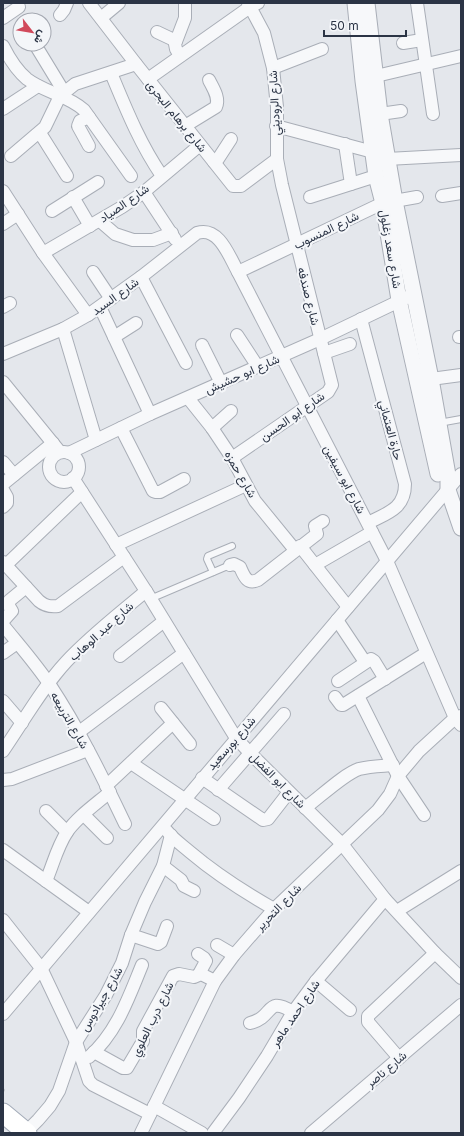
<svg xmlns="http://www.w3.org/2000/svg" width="464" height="1136" font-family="Inter,Vazirmatn,sans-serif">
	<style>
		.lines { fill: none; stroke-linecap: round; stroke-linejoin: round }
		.service-casing { stroke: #a9aeb7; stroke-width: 8 }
		.minor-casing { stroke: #a9aeb7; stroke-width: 14 }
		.tertiary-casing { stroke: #a9aeb7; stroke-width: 17 }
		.primary-casing { stroke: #a3abb8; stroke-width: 21 }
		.path { stroke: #c2c5cb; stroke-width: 2; stroke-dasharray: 3 3; stroke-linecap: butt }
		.service { stroke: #f7f8fa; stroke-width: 6 }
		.minor { stroke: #f7f8fa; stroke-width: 12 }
		.tertiary { stroke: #f7f8fa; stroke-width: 15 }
		.primary { stroke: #fff; stroke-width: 19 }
		.labels { text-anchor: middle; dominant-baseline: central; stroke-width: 4; stroke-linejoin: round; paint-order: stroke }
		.street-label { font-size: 12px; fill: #2b3445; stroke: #f4f6f9 }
	</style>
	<rect width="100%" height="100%" fill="#e4e7ec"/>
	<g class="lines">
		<defs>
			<g id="service">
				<path d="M439 423 461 419"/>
				<path d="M213 572 207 559 208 556 232 546"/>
				<path d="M150 599 230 565"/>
			</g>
			<g id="minor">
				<path d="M89 3 136 64 233 186H241L277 159"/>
				<path d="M417 3 433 114"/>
				<path d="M60 15 64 10 67 3"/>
				<path d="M3 18 19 7"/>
				<path d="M101 18 119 3"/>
				<path d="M157 32 176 41"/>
				<path d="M403 43 422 40"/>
				<path d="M3 46C9 58 16 70 27 79 44 92 67 95 84 110L131 176"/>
				<path d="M36 46 64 92"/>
				<path d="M180 56 176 49 175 44 185 18V3"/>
				<path d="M273 68 322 49"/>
				<path d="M111 73C126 109 140 144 162 176"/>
				<path d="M376 76 461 56"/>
				<path d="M148 79 250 7 258 3"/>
				<path d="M3 109 38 86"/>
				<path d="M380 114 401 111"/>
				<path d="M89 117 80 121 78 126 89 146"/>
				<path d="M185 126 216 107C220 98 213 88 209 80"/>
				<path d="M276 126 373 152"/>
				<path d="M40 133 67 176"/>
				<path d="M345 144 351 184"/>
				<path d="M11 156 45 127 60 96 75 84 136 64"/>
				<path d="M387 159 461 155"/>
				<path d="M214 162 218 159 231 139"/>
				<path d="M3 191 43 253 88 315"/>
				<path d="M144 192 175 239"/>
				<path d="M442 196 461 193"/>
				<path d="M73 197 90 226"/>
				<path d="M310 197 376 176"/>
				<path d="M52 211 98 182"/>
				<path d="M100 221 115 234 133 240H153L172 233"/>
				<path d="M3 224 18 214"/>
				<path d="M43 253 122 207 144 192 200 145"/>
				<path d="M93 272 111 299"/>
				<path d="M238 272 383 203 417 197"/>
				<path d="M141 277 186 363"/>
				<path d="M3 307 10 303"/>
				<path d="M100 307 150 414"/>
				<path d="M361 319 405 484C405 509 387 513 368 523"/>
				<path d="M63 329 96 440"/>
				<path d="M237 335 258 367"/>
				<path d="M114 337 136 323"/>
				<path d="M459 337H461"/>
				<path d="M202 345 221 383"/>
				<path d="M324 353 350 344"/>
				<path d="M3 354 63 329 88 315 141 277 197 233C219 226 229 256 238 272L387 561 455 718 461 725"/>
				<path d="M431 379 461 375"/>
				<path d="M3 382 60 452"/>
				<path d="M188 398 212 428 232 458 255 501 295 550"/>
				<path d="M121 428 153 491 156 492H160L184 479"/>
				<path d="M212 428 231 411"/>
				<circle cx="64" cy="467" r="15"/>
				<path d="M69 453 150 414 320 339 414 294"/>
				<path d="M232 458 328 392 332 385 282 185 277 159V107L273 68 264 33 248 3"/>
				<path d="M3 462 14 475"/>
				<path d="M73 478 146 591 236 738 250 753 342 844 385 899 435 953 461 978"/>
				<path d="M3 484 53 443"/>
				<path d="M3 490 7 497V503L3 507"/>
				<path d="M116 545 246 485"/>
				<path d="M300 546 348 607"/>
				<path d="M3 562 39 601C45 606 50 607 58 606L124 557"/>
				<path d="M6 565 82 492"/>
				<path d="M230 565 234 564 240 567C244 576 247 585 258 580L317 534 315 526 323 521"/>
				<path d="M315 565 372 532"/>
				<path d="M337 620 365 662"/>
				<path d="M3 621 12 611 9 606V601L26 587"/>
				<path d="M3 625C19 645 36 664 50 685 79 729 102 776 125 824"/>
				<path d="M3 653 17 643"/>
				<path d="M120 656 164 621"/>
				<path d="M338 681 371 659 374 661 385 679"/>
				<path d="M358 696 398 776 424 815"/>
				<path d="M335 697 341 705H343L426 653"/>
				<path d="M3 701 22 723"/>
				<path d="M161 708 190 744"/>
				<path d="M79 732 184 653"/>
				<path d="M3 751C23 722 42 688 66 662 90 636 119 614 146 591"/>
				<path d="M131 763 214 819"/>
				<path d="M202 778 263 820 268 819 289 792"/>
				<path d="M3 780 12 779 88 750"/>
				<path d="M106 786 173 723"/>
				<path d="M218 790 284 714"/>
				<path d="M305 808C319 798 344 774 359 769 370 766 382 766 393 765"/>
				<path d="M46 811 67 832"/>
				<path d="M84 815 107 838"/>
				<path d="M167 831C173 839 182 845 190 852 216 874 244 892 274 909"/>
				<path d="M3 850 89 912"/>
				<path d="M163 866 181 880 184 886 194 891"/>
				<path d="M46 881C53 865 57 847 67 832 77 817 96 804 110 792"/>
				<path d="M397 911 461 871"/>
				<path d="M3 920 41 968 76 1042 89 1081 93 1085 150 1114"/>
				<path d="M131 935 158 944 161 942 167 926"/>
				<path d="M217 945 234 955"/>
				<path d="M198 954 204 958 206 961 199 974"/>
				<path d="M316 981 350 1010"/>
				<path d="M3 1014 461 474"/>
				<path d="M250 1023C275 1017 265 995 293 1012"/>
				<path d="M94 1052 123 1068H127L143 1041V1031L173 976 179 974 194 977 201 974 215 981"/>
				<path d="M89 1057C117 1032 128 999 142 965"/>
				<path d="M399 1058 368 1022V1016L435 953"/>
				<path d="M154 1106 202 1133"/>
				<path d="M26 1132 38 1120 50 1106 59 1091 76 1042 106 995 122 963 131 935 145 902 163 866 171 835"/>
				<path d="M141 1133 215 981 234 955 274 909 378 810 390 794 398 776 419 751 455 718 461 716"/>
				<path d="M213 1133 239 1098 267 1056 293 1012 316 981 385 899"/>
				<path d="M311 1133 461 1005"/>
			</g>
			<g id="tertiary">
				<path d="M355 3 363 81 376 176 383 203 399 300 438 474"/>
				<path d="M367 3 380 114 395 201 431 379 448 475V490L461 528"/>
			</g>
			<path id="primary" d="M3 1113 27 1133"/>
		</defs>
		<use href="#service" class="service-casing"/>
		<use href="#minor" class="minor-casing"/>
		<use href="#tertiary" class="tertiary-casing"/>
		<use href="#primary" class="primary-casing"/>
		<path class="path" d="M3 1089 4 1090 3 1092"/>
		<use href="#service" class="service"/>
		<use href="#minor" class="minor"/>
		<use href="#tertiary" class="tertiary"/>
		<use href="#primary" class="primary"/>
	</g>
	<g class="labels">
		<g class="street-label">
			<text transform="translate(274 103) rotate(-93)">شارع الروديني</text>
			<text transform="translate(177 116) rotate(51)">شارع برهام البحرى</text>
			<text transform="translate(124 203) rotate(-35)">شارع الصياد</text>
			<text transform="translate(326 230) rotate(-26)">شارع المنسوب</text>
			<text transform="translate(391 249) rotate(80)">شارع سعد زغلول</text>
			<text transform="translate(115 296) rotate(-36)">شارع السيد</text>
			<text transform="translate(309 296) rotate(76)">شارع صندفه</text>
			<text transform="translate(242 374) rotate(-24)">شارع ابو حشيش</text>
			<text transform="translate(292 416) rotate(-35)">شارع ابو الحسن</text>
			<text transform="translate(391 430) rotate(75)">حارة العتماني</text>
			<text transform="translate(241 474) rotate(60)">شارع حمزه</text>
			<text transform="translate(345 479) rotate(62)">شارع ابو سيفين</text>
			<text transform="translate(101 631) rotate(-42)">شارع عبد الوهاب</text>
			<text transform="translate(70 720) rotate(60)">شارع التربيعه</text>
			<text transform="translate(231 743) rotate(-49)">شارع بورسعيد</text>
			<text transform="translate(278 780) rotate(45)">شارع ابو الفضل</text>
			<text transform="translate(278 907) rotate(-46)">شارع التحرير</text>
			<text transform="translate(101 999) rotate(-60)">شارع جيرادوس</text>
			<text transform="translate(295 1013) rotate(-56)">شارع احمد ماهر</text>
			<text transform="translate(152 1019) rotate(-64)">شارع درب العلوي</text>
			<text transform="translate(386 1069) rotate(-40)">شارع ناصر</text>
		</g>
	</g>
	<rect width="464" height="1136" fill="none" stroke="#2b3445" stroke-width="8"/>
	<g transform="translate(32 32) rotate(121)"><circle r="19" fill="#f4f6f9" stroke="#a4a8b1"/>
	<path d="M0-3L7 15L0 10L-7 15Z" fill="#d1495b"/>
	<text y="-6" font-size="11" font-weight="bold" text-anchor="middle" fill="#2b3445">ش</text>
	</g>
	<path d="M324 30v6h82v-6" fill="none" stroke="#2b3445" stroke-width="2"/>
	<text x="330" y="30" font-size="12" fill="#2b3445" stroke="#f4f6f9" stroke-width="3" paint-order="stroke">50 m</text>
</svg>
